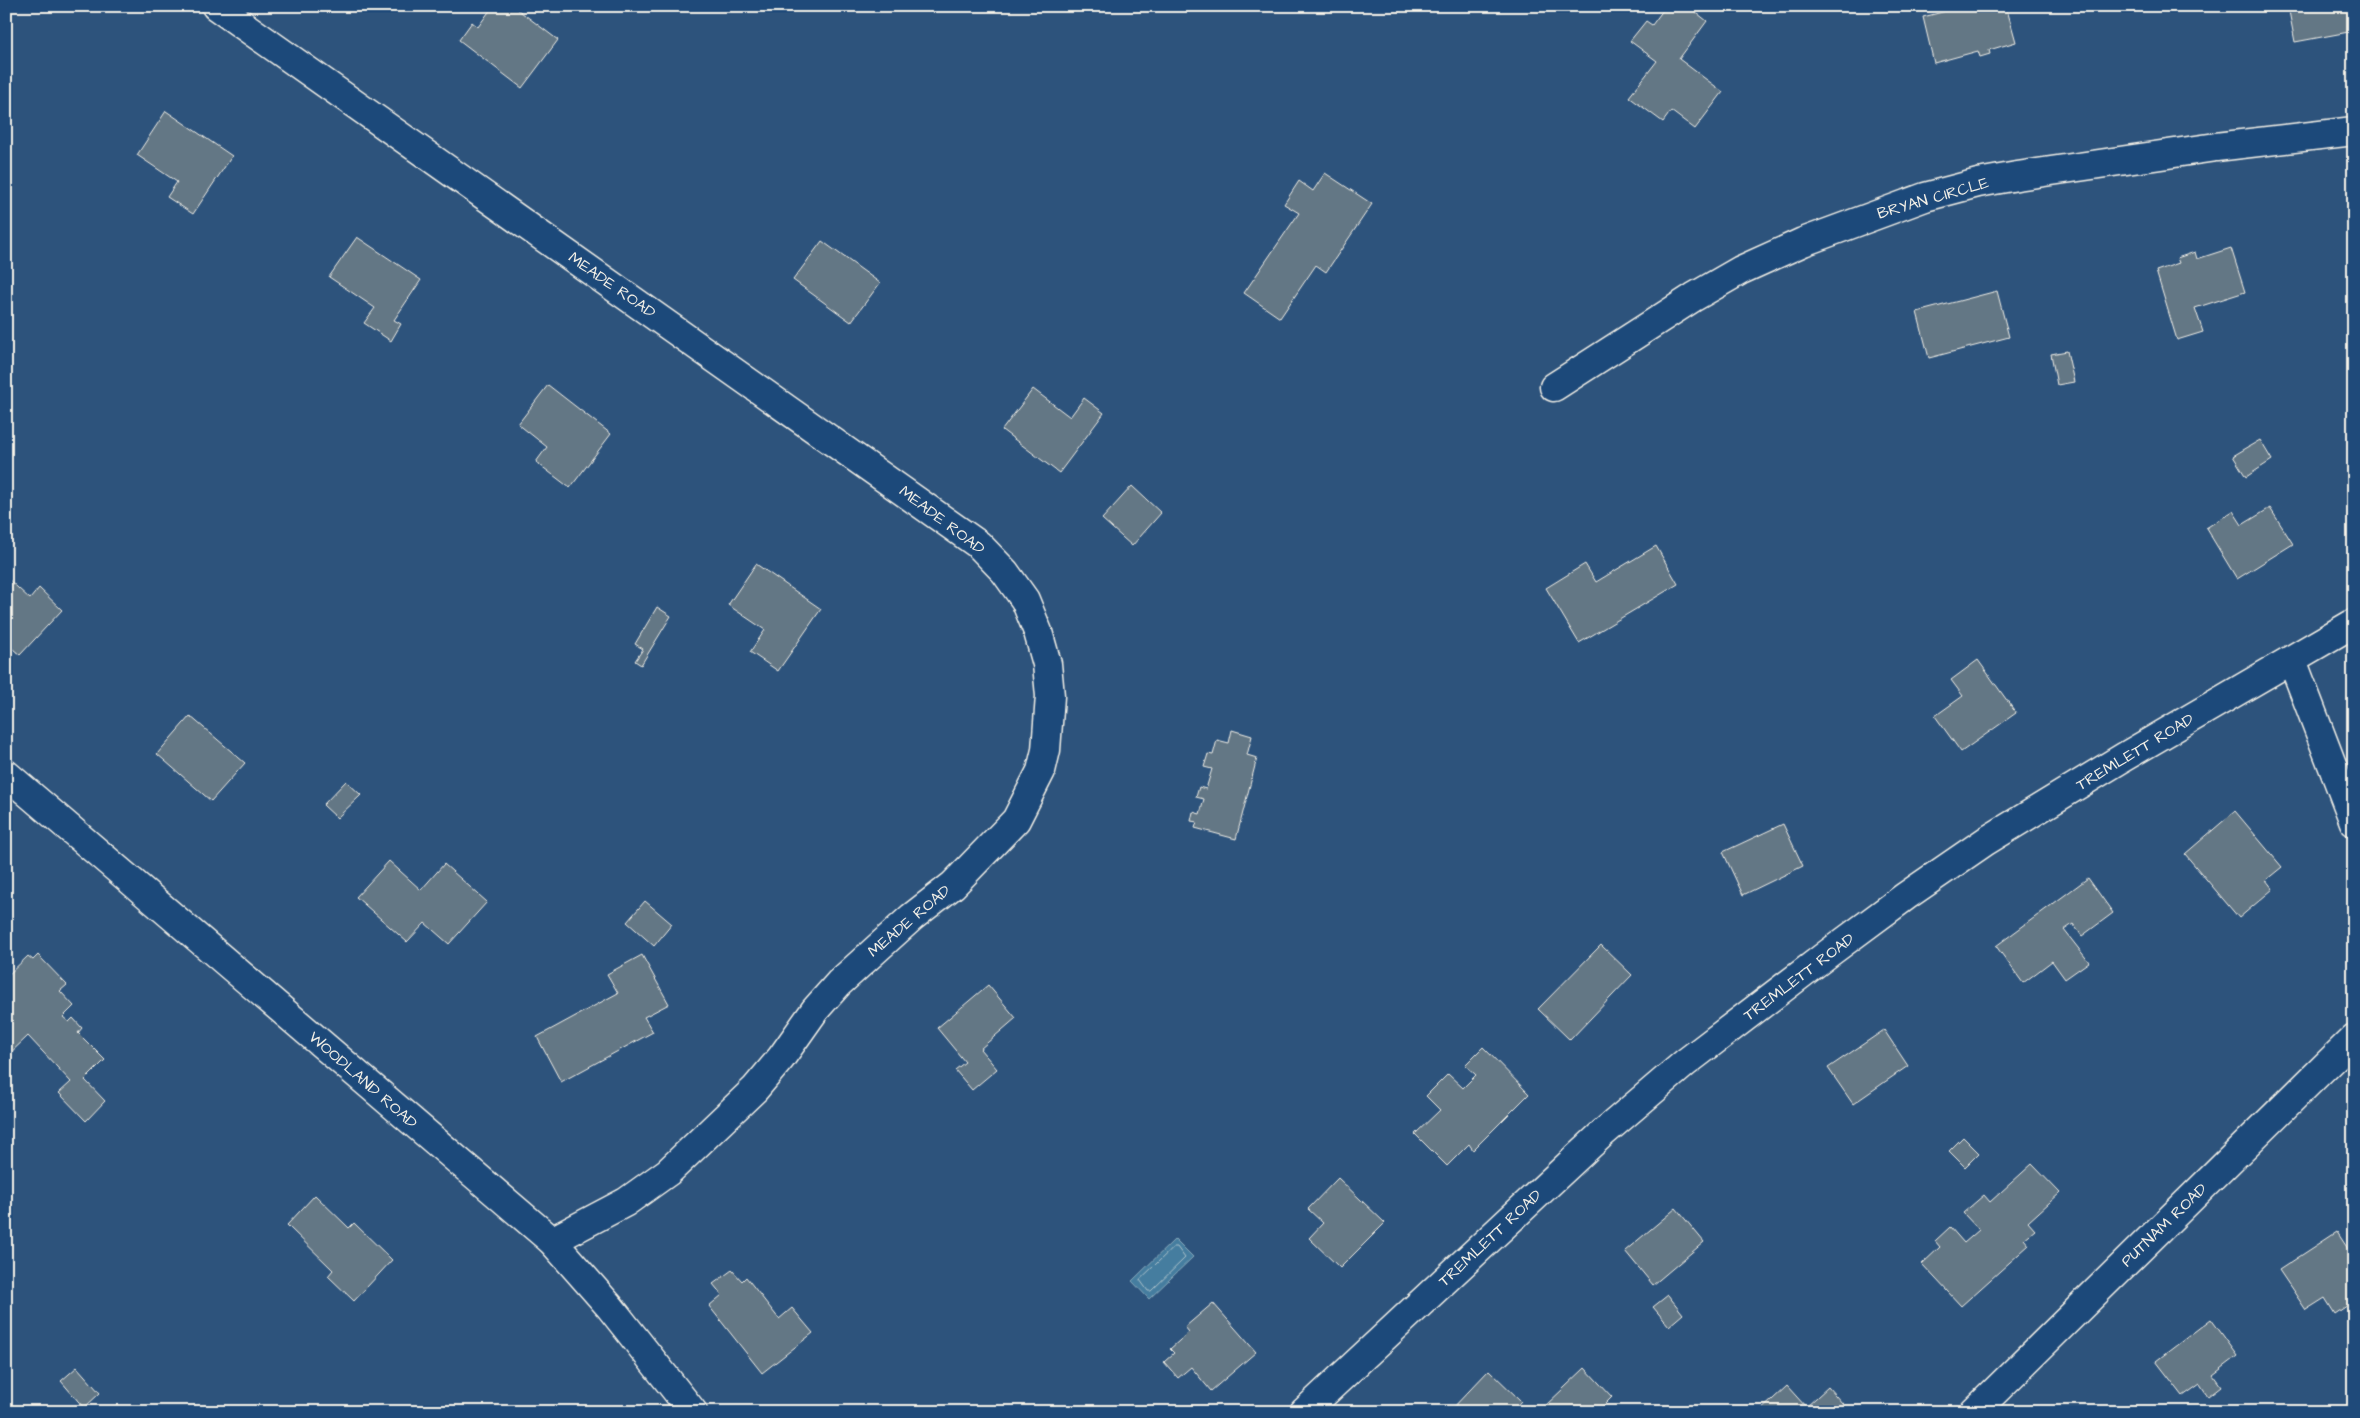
<svg xmlns="http://www.w3.org/2000/svg" width="2360" height="1418" font-family="'Architects Daughter',sans-serif">
	<style>
		.water { fill: #457d9f; stroke: #8babbc }
		.lines { fill: none; stroke-linecap: round; stroke-linejoin: round }
		.shore { stroke: #aec3cb; stroke-width: 1 }
		.building { fill: #647785; stroke: #f4f1e8 }
		.minor-casing { stroke: #f4f1e8; stroke-width: 31 }
		.minor { stroke: #1f4a7a; stroke-width: 28 }
		.labels { text-anchor: middle; dominant-baseline: central; stroke-width: 4; stroke-linejoin: round; paint-order: stroke }
		.street-label { font-size: 16px; fill: #f4f1e8; stroke: #1f4a7a }
	</style>
	<rect width="100%" height="100%" fill="#2d537c"/>
	<filter id="ink" filterUnits="userSpaceOnUse"><feTurbulence type="fractalNoise" baseFrequency=".02" numOctaves="2"/><feDisplacementMap in="SourceGraphic" scale="10" xChannelSelector="R" yChannelSelector="G"/><feConvolveMatrix kernelMatrix="1 2 1 2 8 2 1 2 1" color-interpolation-filters="sRGB"/></filter>
	<g filter="url(#ink)">
		<path class="water" d="M1175 1239 1193 1257 1149 1299 1132 1281Z"/>
		<g class="lines">
			<path class="shore" d="M1174 1247H1177L1185 1258 1151 1291H1148L1140 1280Z"/>
		</g>
		<g class="building">
			<path d="M493 6H513L558 40 522 88 459 40 472 22 478 27Z"/>
			<path d="M1666 6H1688L1707 21 1679 59 1723 92 1695 129 1671 111 1663 122 1629 97 1657 61 1630 41 1646 21 1652 25Z"/>
			<path d="M1966 6H2006L2016 42 1989 50 1990 54 1980 57 1978 51 1934 63 1923 17Z"/>
			<path d="M2288 6H2354V31L2295 42Z"/>
			<path d="M166 111 232 156 193 214 167 197 177 182 137 155Z"/>
			<path d="M1325 173 1372 204 1326 272 1316 265 1280 318 1244 293 1299 213 1284 204 1299 181 1313 191Z"/>
			<path d="M357 237 421 280 394 320 401 324 391 341 364 323 375 308 329 277Z"/>
			<path d="M822 241 880 283 851 322 793 280Z"/>
			<path d="M2231 248 2245 292 2195 308 2203 332 2177 340 2156 271 2179 263 2177 258 2195 252 2197 259Z"/>
			<path d="M1997 291 2009 337 1929 358 1917 312Z"/>
			<path d="M2067 351 2074 382 2057 385 2051 354Z"/>
			<path d="M548 385 611 434 570 488 536 462 547 447 518 424Z"/>
			<path d="M1033 389 1070 417 1084 398 1104 413 1059 473 1002 430Z"/>
			<path d="M2260 440 2272 460 2246 477 2233 456Z"/>
			<path d="M1132 486 1161 513 1132 546 1102 519Z"/>
			<path d="M2270 508 2293 544 2237 579 2206 528 2233 511 2242 525Z"/>
			<path d="M1656 546 1678 584 1579 643 1546 588 1585 564 1596 582Z"/>
			<path d="M756 564 821 609 778 671 750 652 765 630 728 605Z"/>
			<path d="M6 577 30 599 39 588 62 610 20 655 6 643Z"/>
			<path d="M657 607 671 616 641 665 635 661 643 649 635 644Z"/>
			<path d="M1978 660 2016 713 1961 752 1935 716 1963 696 1951 680Z"/>
			<path d="M190 716 245 763 211 801 157 754Z"/>
			<path d="M1232 730 1252 736 1247 755 1257 758 1236 839 1195 828 1197 822 1191 821 1193 812 1200 814 1204 799 1196 797 1199 787 1206 789 1212 769 1204 767 1208 754 1213 755 1217 740 1229 743Z"/>
			<path d="M346 781 361 795 337 818 323 805Z"/>
			<path d="M2235 811 2282 867 2266 880 2273 889 2239 918 2185 854Z"/>
			<path d="M1783 824 1803 866 1743 895 1723 852Z"/>
			<path d="M389 861 421 890 444 864 487 902 449 944 425 923 407 942 356 897Z"/>
			<path d="M2088 878 2113 913 2082 936 2073 924 2064 930 2089 962 2065 979 2052 961 2023 983 1996 946Z"/>
			<path d="M645 901 672 924 654 946 627 922Z"/>
			<path d="M1601 945 1632 975 1570 1040 1538 1009Z"/>
			<path d="M38 955 67 985 60 991 74 1006 63 1017 69 1022 73 1018 82 1028 78 1033 105 1060 85 1080 105 1101 86 1121 59 1093 71 1082 28 1036 6 1057V977L28 956 33 960Z"/>
			<path d="M642 955 669 1004 644 1017 653 1032 561 1082 537 1037 618 993 607 974Z"/>
			<path d="M988 985 1016 1018 980 1049 997 1069 972 1090 955 1070 965 1062 937 1028Z"/>
			<path d="M1884 1030 1908 1066 1853 1104 1828 1068Z"/>
			<path d="M1483 1047 1529 1094 1473 1150 1469 1144 1447 1166 1415 1134 1440 1110 1426 1096 1448 1074 1463 1088 1476 1075 1465 1065Z"/>
			<path d="M1963 1137 1979 1153 1965 1167 1949 1151Z"/>
			<path d="M2032 1164 2060 1193 2028 1222 2035 1230 2024 1239 2029 1245 1961 1306 1922 1264 1940 1247 1935 1241 1950 1227 1964 1243 1979 1230 1963 1213 1984 1195 1990 1202Z"/>
			<path d="M1338 1178 1385 1223 1340 1268 1309 1238 1323 1223 1308 1209Z"/>
			<path d="M315 1195 349 1228 354 1223 392 1260 354 1301 328 1276 333 1270 287 1225Z"/>
			<path d="M1676 1208 1704 1242 1653 1285 1625 1251Z"/>
			<path d="M2337 1232 2354 1258V1301L2335 1314 2325 1298 2306 1310 2279 1270Z"/>
			<path d="M732 1270 742 1281 746 1277 779 1319 792 1308 813 1333 762 1373 709 1306 722 1295 713 1284Z"/>
			<path d="M1668 1295 1683 1314 1669 1326 1653 1307Z"/>
			<path d="M1213 1303 1256 1352 1211 1391 1191 1367 1178 1378 1164 1362 1174 1353 1170 1349 1189 1332 1185 1327Z"/>
			<path d="M2211 1319 2238 1356 2213 1375 2221 1386 2208 1396 2200 1384 2183 1396 2156 1361Z"/>
			<path d="M77 1367 100 1393 84 1408 61 1381Z"/>
			<path d="M1585 1368 1612 1397 1597 1412H1549L1544 1407Z"/>
			<path d="M1489 1370 1521 1401 1511 1412H1449Z"/>
			<path d="M1787 1386 1806 1407 1828 1387 1850 1412H1759Z"/>
		</g>
		<g class="lines">
			<defs>
				<g id="minor">
					<path d="M216 6 979 545 1005 572 1025 600 1038 632 1047 664 1050 696 1046 750 1041 771 1016 820 953 885 912 917 839 983 815 1010 781 1058 755 1089 668 1172 626 1202 552 1241"/>
					<path d="M1554 387 1694 297 1741 270 1803 242 1925 197 1978 183 2017 176 2216 147 2354 131"/>
					<path d="M2292 660 2354 822"/>
					<path d="M6 774 552 1241 610 1307 693 1412"/>
					<path d="M1304 1412 1603 1133 1685 1063 1829 953 1906 896 1986 841 2124 757 2354 623"/>
					<path d="M1974 1412 2354 1038"/>
				</g>
			</defs>
			<use href="#minor" class="minor-casing"/>
			<use href="#minor" class="minor"/>
		</g>
	</g>
	<g class="labels">
		<g class="street-label">
			<text transform="translate(1933 198) rotate(-16)">BRYAN CIRCLE</text>
			<text transform="translate(612 285) rotate(35)">MEADE ROAD</text>
			<text transform="translate(942 520) rotate(37)">MEADE ROAD</text>
			<text transform="translate(2135 752) rotate(-31)">TREMLETT ROAD</text>
			<text transform="translate(909 921) rotate(-40)">MEADE ROAD</text>
			<text transform="translate(1799 977) rotate(-37)">TREMLETT ROAD</text>
			<text transform="translate(363 1080) rotate(41)">WOODLAND ROAD</text>
			<text transform="translate(2164 1225) rotate(-44)">PUTNAM ROAD</text>
			<text transform="translate(1490 1238) rotate(-43)">TREMLETT ROAD</text>
		</g>
	</g>
	<rect width="2360" height="1418" fill="none" stroke="#1f4a7a" stroke-width="25"/>
	<rect x="12" y="12" width="2335" height="1393" fill="none" stroke="#f4f1e8" stroke-width="2" filter="url(#ink)"/>
</svg>
